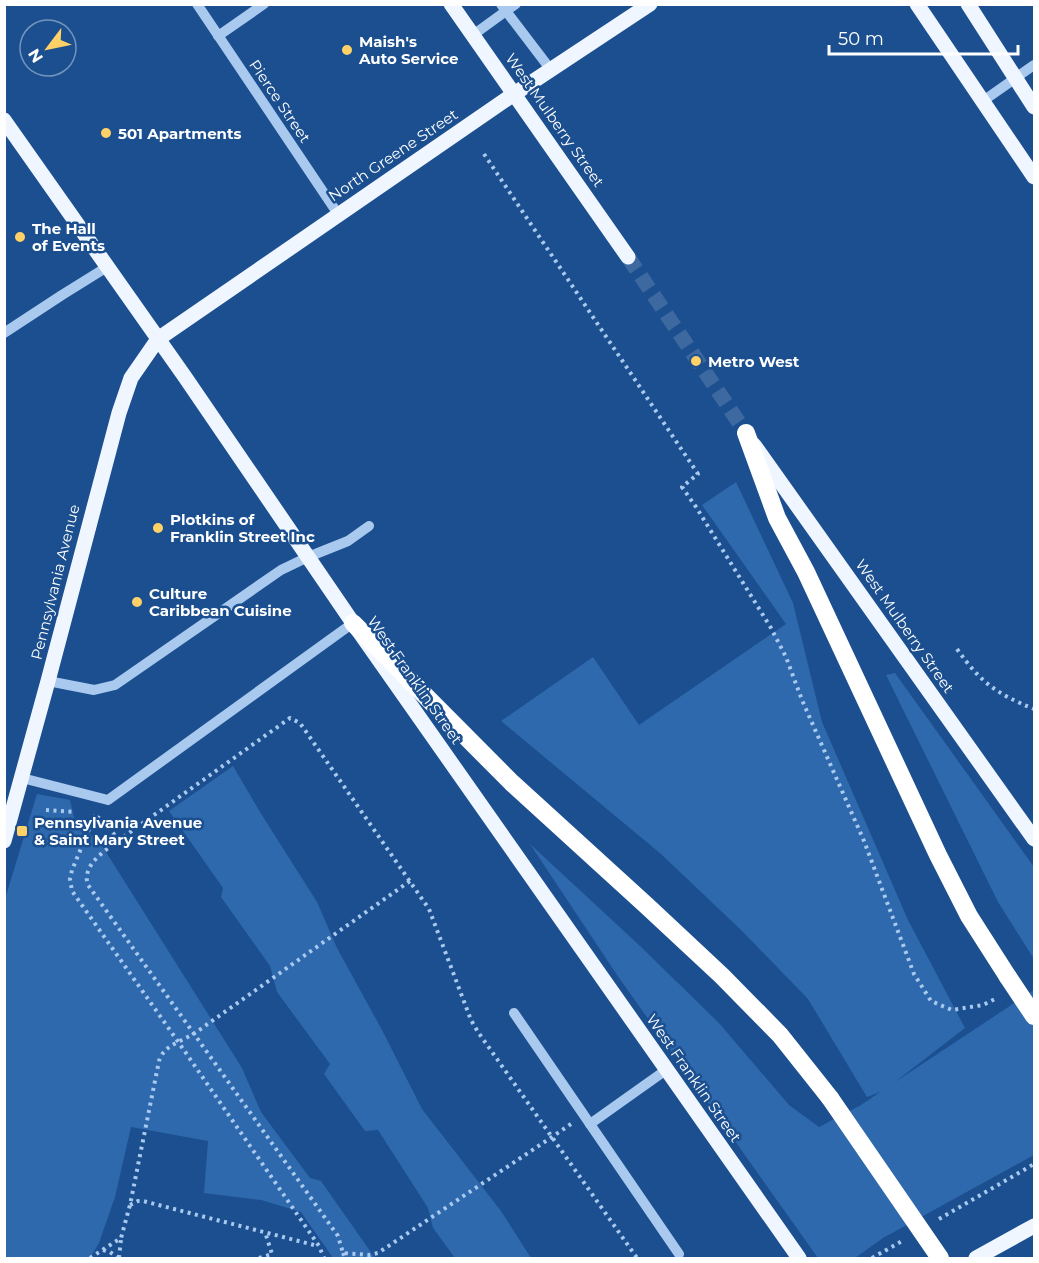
<svg xmlns="http://www.w3.org/2000/svg" width="1039" height="1263" font-family="Montserrat,sans-serif">
	<style>
		.green { fill: #2e69ad }
		.lines { fill: none; stroke-linecap: round; stroke-linejoin: round }
		.major-tunnel { stroke: #3d69a0; stroke-width: 15; stroke-dasharray: 15 8; stroke-linecap: butt }
		.path { stroke: #a9c9ee; stroke-width: 4; stroke-dasharray: 3 4.5; stroke-linecap: butt }
		.minor { stroke: #a9c9ee; stroke-width: 10 }
		.major { stroke: #f0f6ff; stroke-width: 15 }
		.highway { stroke: #fff; stroke-width: 18 }
		.highway-bridge { stroke: #fff; stroke-width: 18 }
		.poi-dot { fill: #ffd166; stroke: #1b4f8f; stroke-width: 2 }
		.labels { text-anchor: middle; dominant-baseline: central; stroke-width: 5; stroke-linejoin: round; paint-order: stroke }
		.poi-label { font-size: 15px; font-weight: bold; fill: #fff; stroke: #1b4f8f; text-anchor: start }
		.street-label { font-size: 15px; fill: #fff; stroke: #1b4f8f }
	</style>
	<rect width="100%" height="100%" fill="#1b4f8f"/>
	<g class="green">
		<path d="M736 482 793 603 822 722 908 920 965 1028 895 1082 1034 990V1155L883 1238 855 1258H818L617 975 530 844 639 945 719 1023 789 1105 819 1127 861 1105 880 1092 867 1097 808 999 742 931 661 854 501 721 593 657 639 725 786 624 702 505Z"/>
		<path d="M895 673 1034 867V959L998 902 886 675Z"/>
		<path d="M233 766 260 812 317 902 337 948 382 1030 422 1109 501 1211 531 1258H455L433 1228 428 1208 378 1130 365 1131 324 1074 330 1064 277 992 270 966 221 897 223 888 169 811Z"/>
		<path d="M37 794 70 800 75 822 99 842 106 852 242 1068 261 1112 310 1178 321 1181 375 1258H333L301 1212 261 1200 204 1193 208 1141 131 1127 115 1197 99 1243 90 1258H5V899Z"/>
	</g>
	<g class="lines">
		<path class="major-tunnel" d="M628 257 746 433"/>
		<g class="path">
			<path d="M484 154 698 474 682 487 696 507 771 628 786 657 802 700 864 841 914 974 931 1001 952 1010 983 1005 997 998"/>
			<path d="M957 649C981 683 997 694 1034 709"/>
			<path d="M46 810 75 812"/>
			<path d="M95 815 72 870 70 879 72 891 179 1043 319 1246 324 1258"/>
			<path d="M97 817 101 819 119 840"/>
			<path d="M571 1124 552 1137 378 1253 369 1255 343 1253 338 1236 88 885C81 865 106 850 119 840L290 718 300 723 429 909 471 1020 478 1032 637 1258"/>
			<path d="M130 1205 138 1201H143L318 1246"/>
			<path d="M939 1219 1034 1164"/>
			<path d="M103 1250 110 1252 118 1258"/>
			<path d="M343 1253 345 1258"/>
			<path d="M90 1258 121 1238 130 1205 159 1061C160 1058 162 1054 164 1052 169 1045 187 1038 195 1033L410 881"/>
			<path d="M119 1258 121 1239"/>
			<path d="M259 1258 272 1254 265 1232"/>
			<path d="M872 1258 904 1240"/>
		</g>
		<g class="minor">
			<path d="M197 4 338 214"/>
			<path d="M516 4 506 11 551 70"/>
			<path d="M473 35 506 11 501 4"/>
			<path d="M218 36 264 4"/>
			<path d="M983 101 1034 65"/>
			<path d="M4 333 62 295 107 267"/>
			<path d="M48 681 94 690 115 685 281 570 308 557 348 541 369 526"/>
			<path d="M22 778 108 800 353 623"/>
			<path d="M514 1013 679 1254"/>
			<path d="M590 1124 666 1070"/>
		</g>
		<g class="major">
			<path d="M451 4 628 257"/>
			<path d="M917 4 1034 177"/>
			<path d="M968 4 1034 107"/>
			<path d="M4 120 185 377 353 623 799 1258"/>
			<path d="M754 445 1034 839"/>
			<path d="M4 841 48 681 119 413 131 378 158 339 514 94 650 4"/>
			<path d="M976 1258 1034 1226"/>
		</g>
		<g class="highway">
			<path d="M746 433 777 518 806 572 938 855 969 916 1008 977"/>
			<path d="M353 623 512 783 647 906 722 976 780 1035 830 1098"/>
		</g>
		<g class="highway-bridge">
			<path d="M1008 977 1034 1016"/>
			<path d="M830 1098 940 1258"/>
		</g>
	</g>
	<g class="poi-dot">
		<circle cx="347" cy="50" r="6"/>
		<circle cx="106" cy="133" r="6"/>
		<circle cx="20" cy="237" r="6"/>
		<circle cx="696" cy="361" r="6"/>
		<circle cx="158" cy="528" r="6"/>
		<circle cx="137" cy="602" r="6"/>
		<rect x="16" y="825" width="12" height="12" rx="3"/>
	</g>
	<g class="labels">
		<g class="poi-label">
			<text x="359" y="41">Maish's<tspan x="359" dy="17">Auto Service</tspan></text>
			<text x="118" y="133">501 Apartments</text>
			<text x="32" y="228">The Hall<tspan x="32" dy="17">of Events</tspan></text>
			<text x="708" y="361">Metro West</text>
			<text x="170" y="519">Plotkins of<tspan x="170" dy="17">Franklin Street Inc</tspan></text>
			<text x="149" y="593">Culture<tspan x="149" dy="17">Caribbean Cuisine</tspan></text>
			<text x="34" y="822">Pennsylvania Avenue<tspan x="34" dy="17">&amp; Saint Mary Street</tspan></text>
		</g>
		<g class="street-label">
			<text transform="translate(280 101) rotate(56)">Pierce Street</text>
			<text transform="translate(555 120) rotate(55)">West Mulberry Street</text>
			<text transform="translate(393 155) rotate(-34)">North Greene Street</text>
			<text transform="translate(55 582) rotate(-76)">Pennsylvania Avenue</text>
			<text transform="translate(905 626) rotate(55)">West Mulberry Street</text>
			<text transform="translate(415 680) rotate(55)">West Franklin Street</text>
			<text transform="translate(694 1078) rotate(55)">West Franklin Street</text>
		</g>
	</g>
	<rect width="1039" height="1263" fill="none" stroke="#ffffff" stroke-width="12"/>
	<g transform="translate(48 48) rotate(238)"><circle r="28" fill="#1b4f8f" stroke="#7695bc" stroke-width="1.5"/>
	<path d="M0-4.5L10 22L0 15L-10 22Z" fill="#ffd166"/>
	<text y="-9" font-size="16" font-weight="bold" text-anchor="middle" fill="#ffffff">N</text>
	</g>
	<path d="M829 45v9h189v-9" fill="none" stroke="#ffffff" stroke-width="3"/>
	<text x="838" y="45" font-size="18" fill="#ffffff" stroke="#1b4f8f" stroke-width="4.5" paint-order="stroke">50 m</text>
</svg>
